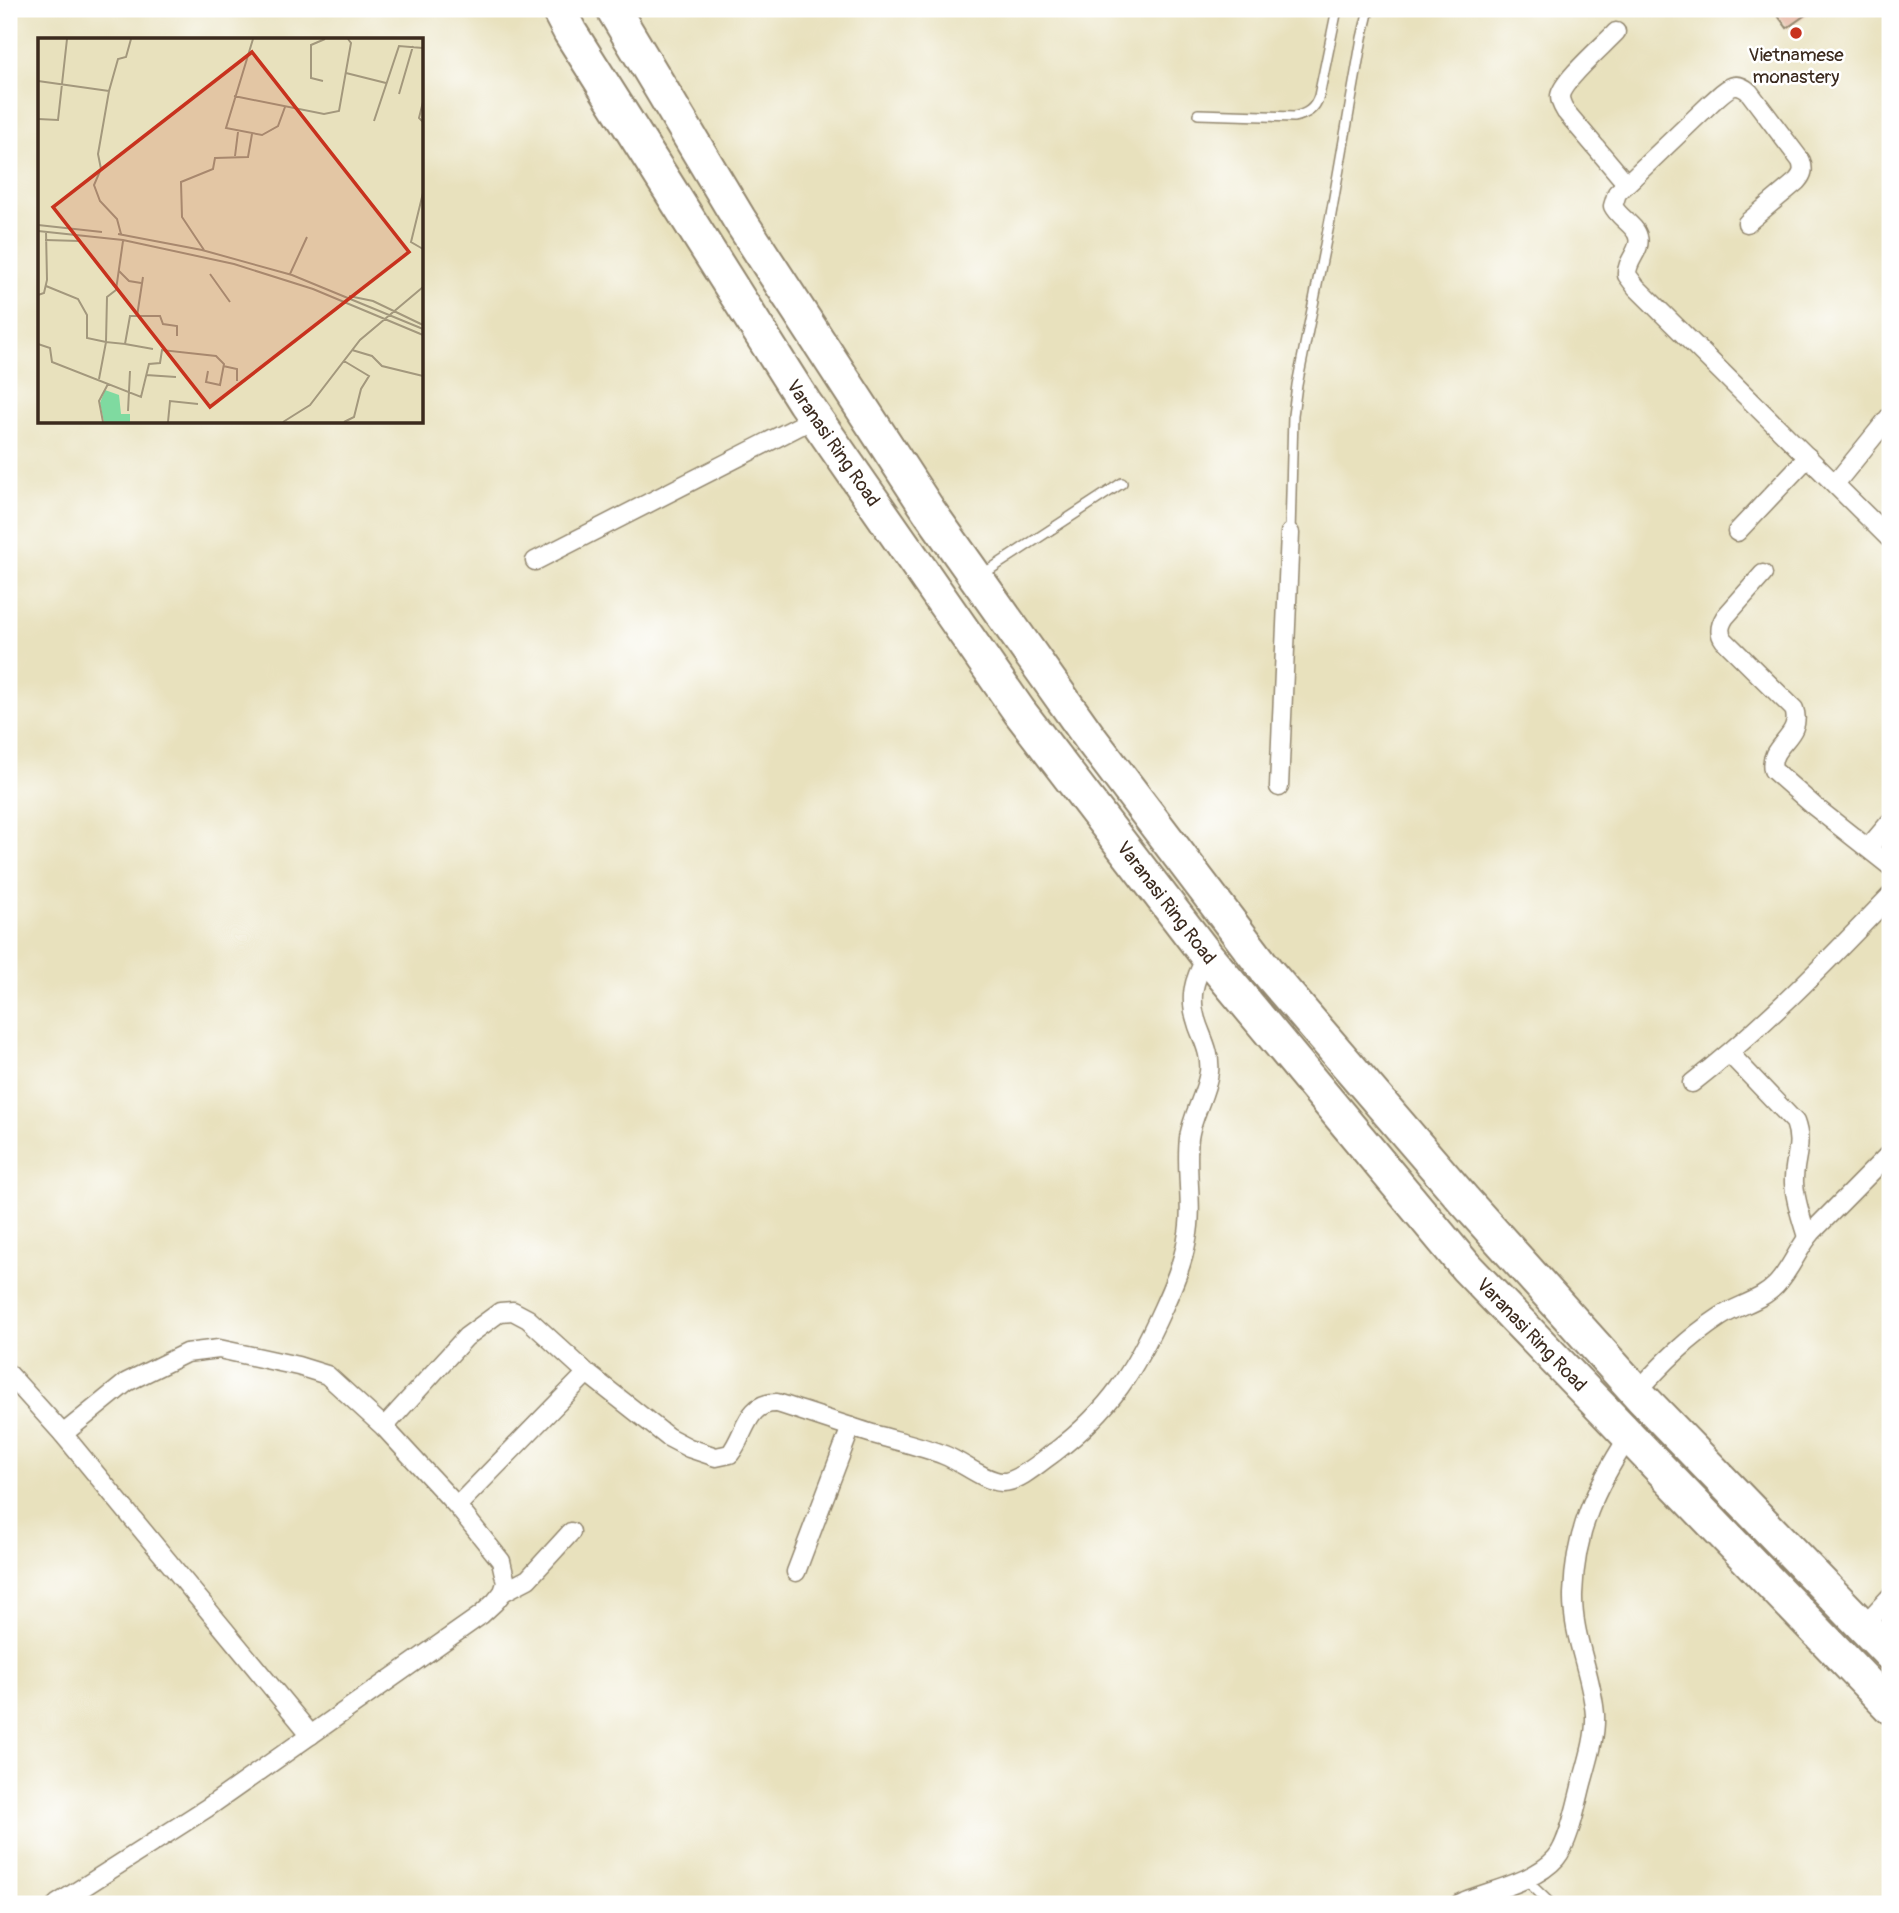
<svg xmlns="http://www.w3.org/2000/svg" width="1899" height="1913" font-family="Pangolin,sans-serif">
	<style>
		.building { fill: #e0a890 }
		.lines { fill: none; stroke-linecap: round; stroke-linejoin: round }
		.lane-casing { stroke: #92866e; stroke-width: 12 }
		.street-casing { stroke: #92866e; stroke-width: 21 }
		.highway-casing { stroke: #92866e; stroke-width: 37 }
		.lane { stroke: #fff; stroke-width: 9 }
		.street { stroke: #fff; stroke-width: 18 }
		.highway { stroke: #fff; stroke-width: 33 }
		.poi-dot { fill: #c8321e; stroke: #fff; stroke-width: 2.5 }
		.labels { text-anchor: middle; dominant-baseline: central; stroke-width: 5; stroke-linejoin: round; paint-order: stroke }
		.poi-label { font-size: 19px; fill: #3b2a1e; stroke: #fff }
		.street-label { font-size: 19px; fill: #3b2a1e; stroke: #fff }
		.inset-road { fill: none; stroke: #a3987d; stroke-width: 2 }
		.view { fill: #c8321e; fill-opacity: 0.15; stroke: #c8321e; stroke-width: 3.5 }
		.inset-edge { fill: none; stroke: #3b2a1e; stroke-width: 3.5 }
	</style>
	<rect width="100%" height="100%" fill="#fff"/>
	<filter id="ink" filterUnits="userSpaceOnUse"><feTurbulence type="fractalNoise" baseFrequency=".0143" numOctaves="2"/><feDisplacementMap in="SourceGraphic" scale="14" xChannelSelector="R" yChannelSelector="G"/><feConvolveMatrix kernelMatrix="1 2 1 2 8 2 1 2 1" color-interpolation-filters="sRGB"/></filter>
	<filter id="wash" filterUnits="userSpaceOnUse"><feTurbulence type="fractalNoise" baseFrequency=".00686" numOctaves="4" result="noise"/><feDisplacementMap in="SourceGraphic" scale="28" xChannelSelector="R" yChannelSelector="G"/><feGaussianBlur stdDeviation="1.57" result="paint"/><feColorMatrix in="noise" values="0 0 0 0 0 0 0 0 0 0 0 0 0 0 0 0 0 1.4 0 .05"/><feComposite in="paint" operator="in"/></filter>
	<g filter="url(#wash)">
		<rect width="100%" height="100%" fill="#e8e1bd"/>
		<g id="blocks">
			<path class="building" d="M1773 9H1810L1811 11 1787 28Z"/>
		</g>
	</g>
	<g filter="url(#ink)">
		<use href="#blocks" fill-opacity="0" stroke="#92866e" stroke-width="2"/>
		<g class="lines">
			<defs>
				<g id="lane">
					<path d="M1198 114 1294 117C1307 114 1315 109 1319 96L1337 9"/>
					<path d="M1290 533 1293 415 1297 385 1330 220 1362 38 1369 9"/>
					<path d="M983 574 1122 483"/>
					<path d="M1525 1879 1551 1904"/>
				</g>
				<g id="street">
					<path d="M1616 32C1604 45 1562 81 1560 96 1560 103 1563 107 1566 112L1626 183"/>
					<path d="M1747 223 1797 181C1803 174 1804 170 1801 161L1749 92C1734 78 1725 91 1712 102L1617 193 1613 206C1618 217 1636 226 1638 237 1642 250 1626 260 1627 275L1636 287 1890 539"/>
					<path d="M1835 484 1890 416"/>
					<path d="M1737 532 1808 457"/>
					<path d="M535 561 815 418"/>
					<path d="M1763 574 1725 617C1720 625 1718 632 1724 640L1794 709C1804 737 1767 745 1773 770L1814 806 1890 866"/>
					<path d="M1279 787 1290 533"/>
					<path d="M1868 848 1890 822"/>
					<path d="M1730 1054 1795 1122C1804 1146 1793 1160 1794 1183 1795 1201 1802 1220 1807 1237"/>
					<path d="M1692 1083C1764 1027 1827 962 1890 896"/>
					<path d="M9 1374 63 1434 311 1735"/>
					<path d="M1637 1392C1663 1363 1688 1338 1720 1317 1738 1305 1761 1301 1776 1285 1791 1269 1798 1248 1812 1232L1890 1153"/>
					<path d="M384 1427 466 1337 500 1312 513 1311 528 1319 587 1373 668 1437 689 1448 716 1457 730 1454C746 1434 746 1402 777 1403 809 1413 841 1424 873 1434 897 1441 921 1446 944 1455 962 1462 984 1481 1002 1482 1018 1483 1043 1460 1056 1451 1111 1409 1135 1370 1163 1308 1173 1286 1183 1263 1187 1239 1194 1205 1185 1172 1189 1138 1192 1115 1206 1095 1209 1072 1211 1055 1204 1042 1198 1026 1188 998 1193 981 1207 956"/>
					<path d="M457 1506 587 1373"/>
					<path d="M796 1572 851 1427"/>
					<path d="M503 1592 528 1579 571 1532"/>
					<path d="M1863 1626 1890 1597"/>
					<path d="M57 1904 207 1808 481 1615 495 1602 503 1592 506 1583 501 1561 457 1506 384 1427 327 1375 298 1366 219 1349 186 1353 127 1382 63 1434"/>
					<path d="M1459 1904 1465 1901C1493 1890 1536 1881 1556 1858 1569 1843 1577 1802 1582 1783 1588 1761 1596 1737 1595 1715 1592 1673 1572 1638 1573 1594 1575 1530 1595 1489 1629 1436"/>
				</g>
				<g id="highway">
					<path id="s1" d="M558 9 570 32 804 402 1019 711 1207 956 1466 1267 1890 1707"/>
					<path d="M613 9 739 219 929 511 1090 738 1266 970 1463 1199 1642 1398 1890 1654"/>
				</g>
			</defs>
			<use href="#lane" class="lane-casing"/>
			<use href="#street" class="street-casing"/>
			<use href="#highway" class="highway-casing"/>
			<use href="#lane" class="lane"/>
			<use href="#street" class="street"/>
			<use href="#highway" class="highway"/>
		</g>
	</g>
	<circle class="poi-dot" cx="1796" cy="33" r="7"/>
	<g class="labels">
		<g class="poi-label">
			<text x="1796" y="55">Vietnamese<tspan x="1796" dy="22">monastery</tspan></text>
		</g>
		<g class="street-label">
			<text stroke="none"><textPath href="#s1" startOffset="514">Varanasi Ring Road</textPath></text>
			<text stroke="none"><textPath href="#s1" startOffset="1082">Varanasi Ring Road</textPath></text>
			<text stroke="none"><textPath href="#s1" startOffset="1648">Varanasi Ring Road</textPath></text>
		</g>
	</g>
	<g transform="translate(38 38)">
		<rect width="385" height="385" fill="#e8e1bd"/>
		<path d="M67 352 81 357 83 376H92V384H66L62 365Z" fill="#7fdaa0"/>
		<path class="inset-road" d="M215 1 188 90 224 97 240 88 247 69M308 35 348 45M0 43 71 53M285 43 273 40V7L287 1M361 56 375 8M196 58 286 76 301 73 313 5 310 1M385 64 381 80 385 84M0 81 20 82 29 1M336 83 361 8 385 10M197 118 200 94M385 155 373 204 385 211M0 187 64 194M0 193 85 202 196 226 275 251 385 297M80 196 164 212 254 237 385 291M83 196 79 181 62 163 56 147 63 131 60 116 71 53 80 21 88 19 93 1M7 202 42 203M166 212 144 179 143 144 175 131 177 120 210 119 214 96M81 233 91 243 103 245M172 236 192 264M252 236 269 199M8 248 40 261 49 277V300L68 304 69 259 78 252 85 203M0 257 6 255 9 242 8 193M311 258 335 263 385 287M99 278 105 239M0 306 12 310 14 324 103 359 111 326 122 325 124 312 178 318 186 326 182 347 168 344 170 333M87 306 115 311M314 312 334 318 344 328 385 338M306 323 331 338 323 351 316 379 306 384M185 328 199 331V343M108 337 138 339M0 338V360M61 341 68 304 87 306 92 278H122L125 286 139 288V298M90 373 92 333M65 384 61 363 70 346M130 384 132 363 160 366M245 384 272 367 322 302 385 249"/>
		<path class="view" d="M214 14 371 214 172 369 15 169Z"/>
		<rect width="385" height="385" class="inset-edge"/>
	</g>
	<rect width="1899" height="1913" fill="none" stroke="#fff" stroke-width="35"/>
</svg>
